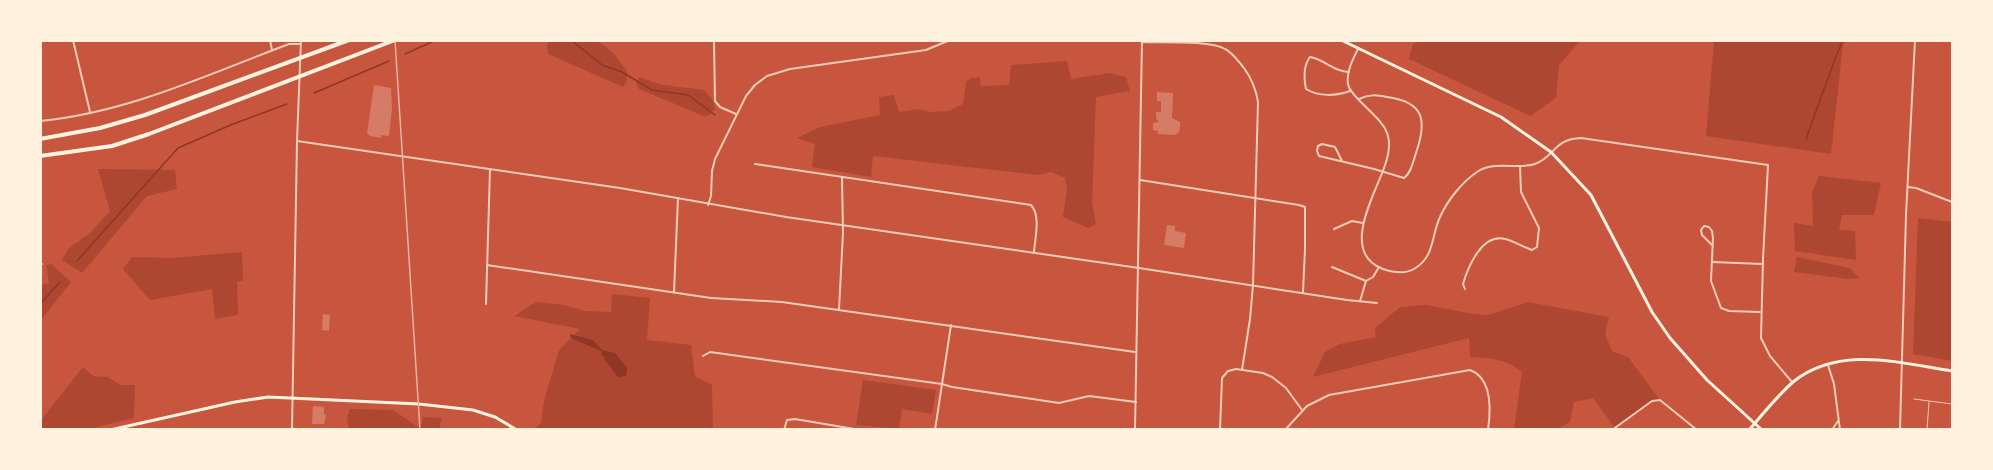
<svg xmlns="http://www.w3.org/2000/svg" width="1993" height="470" font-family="'Varela Round',sans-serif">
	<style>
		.green { fill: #ae4732 }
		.water { fill: #8f3625 }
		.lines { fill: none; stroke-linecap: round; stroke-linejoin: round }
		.stream { stroke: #8f3625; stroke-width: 1.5 }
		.building { fill: #d67c66 }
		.service { stroke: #f1ccb7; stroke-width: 1 }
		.minor { stroke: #f1ccb7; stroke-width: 2 }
		.tertiary { stroke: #f1ccb7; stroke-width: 2 }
		.secondary { stroke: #fff3e0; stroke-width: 3 }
		.primary { stroke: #fff3e0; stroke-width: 3 }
		.motorway { stroke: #fff3e0; stroke-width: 4 }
		.rail { stroke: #e9b49f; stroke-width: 1.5 }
	</style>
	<rect width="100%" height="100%" fill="#c8553d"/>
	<g class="green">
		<path d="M549 41H598L613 53 627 71V82L623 87 548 54 547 46Z"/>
		<path d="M1422 41V40L1580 41 1559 65 1556 98 1530 116 1409 59 1413 44Z"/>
		<path d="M1714 41H1846L1843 44 1831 154 1706 136Z"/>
		<path d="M1067 61 1071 79 1110 73 1126 77 1130 91 1096 97 1092 203 1096 224 1088 228 1063 217 1067 188 1065 178 1051 172 1038 175 873 156 871 177 812 167 815 144 797 138 820 127 880 115 879 97 894 95 899 112 918 109 930 112 949 111 963 104 966 82 971 78 980 77 981 86 1009 85 1011 65Z"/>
		<path d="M639 77 663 85 704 90 712 99 715 109 709 115 704 116 639 89 636 83Z"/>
		<path d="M98 169 175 170 177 189 147 196 82 273 62 260 69 248 90 233 110 211Z"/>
		<path d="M1819 176 1881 183 1874 215H1842L1839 230 1855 231 1856 260 1795 251 1794 223 1813 226 1812 193Z"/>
		<path d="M1918 218 1952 222V361L1913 354Z"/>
		<path d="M242 252 243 281 237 282 238 315 215 319 212 289 150 300 123 269 132 257 171 258Z"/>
		<path d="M1797 257 1850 268 1859 278 1848 279 1794 272Z"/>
		<path d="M51 264 71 282 41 320V285L49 283 46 265Z"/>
		<path d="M612 294 650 298 647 340 691 345 695 376 712 385 713 429H535L541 423 544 401 559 350 580 329 514 316 536 302 564 305 585 311 611 312Z"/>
		<path d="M1528 302 1609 317 1605 334 1612 351 1628 357 1660 400 1652 401 1615 428 1593 398 1574 402 1570 422 1558 429H1514L1522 372C1506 359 1490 358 1470 357L1469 338 1313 377 1325 352 1340 344 1376 337 1375 328 1400 307 1426 305 1473 314 1488 315Z"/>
		<path d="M83 367 93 376 108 377 120 385H135L134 418 88 429H41V420Z"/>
		<path d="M863 380 936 390 932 414 902 409 899 429 856 425Z"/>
		<path d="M350 409 393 410 418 427 422 423 423 417 442 418 439 429H349L347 418Z"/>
	</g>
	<path class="water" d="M570 334 593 340 602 350 615 353 627 368 626 376 618 377 604 359 605 357 602 356 601 351 571 338Z"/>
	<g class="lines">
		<g class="stream">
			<path d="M571 40 602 65 622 72 652 90 688 95 715 115"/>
			<path d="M405 54 436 40"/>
			<path d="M314 93 389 61"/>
			<path d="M1806 139 1835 59 1843 40"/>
			<path d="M77 261 178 148 233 124 287 104"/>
			<path d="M40 304 60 282"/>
		</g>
	</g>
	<g class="building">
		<path d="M374 85 391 88 392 109 389 136 381 135V138L370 136 367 133Z"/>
		<path d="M1157 92 1173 93 1172 118 1180 122V127L1179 132 1175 135 1158 134V131L1153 130V123L1158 122V120L1156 119V112H1161V101H1157Z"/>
		<path d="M1167 225 1175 226V231L1186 233 1184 248 1164 245Z"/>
		<path d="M323 314 330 315 329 331 322 330Z"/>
		<path d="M313 406 324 407V415H326L324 424H312Z"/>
	</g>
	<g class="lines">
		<g class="service">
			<path d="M1914 399 1952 404"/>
			<path d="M1927 430 1929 402"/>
		</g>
		<g class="minor">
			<path d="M73 40 90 112"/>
			<path d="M270 40 272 50"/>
			<path d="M714 40 715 101 720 107 736 114"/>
			<path d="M1142 42C1161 43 1210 40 1225 49 1233 53 1238 61 1244 68 1252 79 1256 89 1258 102L1253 285 1250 319 1242 370"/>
			<path d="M1358 49C1353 59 1346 72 1348 84 1349 90 1354 95 1358 99 1382 124 1398 131 1384 168 1374 196 1340 253 1383 269 1392 272 1405 274 1414 269 1435 257 1431 236 1440 217 1447 201 1462 182 1477 172 1494 160 1516 170 1535 164 1555 157 1553 139 1581 138L1768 165 1763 259 1761 338 1770 356 1792 382"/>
			<path d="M1349 72C1334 72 1324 59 1310 57 1303 66 1304 79 1306 89 1319 97 1336 96 1350 91"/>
			<path d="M40 121C127 113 209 74 289 44H301"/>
			<path d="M1342 161 1335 147 1322 144 1318 146 1317 151 1319 156 1374 169 1404 178C1411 173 1413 162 1416 153 1427 121 1425 102 1387 97 1377 95 1369 94 1359 99"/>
			<path d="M755 164 1031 205C1041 216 1035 238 1034 252"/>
			<path d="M1140 180 1299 205 1305 207V249L1303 292"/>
			<path d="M708 205 711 196 712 171 715 159 746 96 755 85 767 76 790 69 926 50 950 40"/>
			<path d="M1334 229 1352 221 1363 223"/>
			<path d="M1712 245 1702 235 1701 230 1704 226 1709 227 1712 231 1713 238 1711 281 1721 308 1729 311 1760 312"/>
			<path d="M1712 262 1763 264"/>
			<path d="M40 264H42"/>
			<path d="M487 265 711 298 782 302 1135 352"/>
			<path d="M1332 267 1366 281"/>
			<path d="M1139 268 1347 300 1377 303"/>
			<path d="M1465 289 1463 284C1468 267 1482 233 1505 239 1514 241 1523 247 1532 250L1537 247 1539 228 1521 192 1520 166"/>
			<path d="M674 292 678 198"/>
			<path d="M1360 301 1366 281 1373 277 1379 267"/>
			<path d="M486 304 490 169"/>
			<path d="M839 309 843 233 842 177"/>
			<path d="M703 356 710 352 942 384 952 387 1059 403 1089 396 1136 402"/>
			<path d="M1828 365 1834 384 1840 430"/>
			<path d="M784 430 787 420 795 419 860 430"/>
			<path d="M935 430 951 325"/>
			<path d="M1220 430 1222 378 1228 371 1236 369 1263 373 1272 377 1286 388 1302 410"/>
			<path d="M1285 430 1307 406 1329 395 1470 370C1492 378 1491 409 1488 430"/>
			<path d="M1612 430 1652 401 1660 400 1697 430"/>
			<path d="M1832 430 1838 421"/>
		</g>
		<g class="tertiary">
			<path d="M297 141 620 188 786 217 1139 268"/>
			<path d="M1908 187 1916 188 1952 202"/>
			<path d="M292 430 297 141 301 40"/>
			<path d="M1135 430 1142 40"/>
			<path d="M1900 430 1906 215 1915 40"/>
		</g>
		<g class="secondary">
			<path d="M110 430 235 402 268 397 419 404 473 410 495 417 517 430"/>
			<path d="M1749 430C1763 414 1777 396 1793 382 1839 345 1900 363 1952 371"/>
		</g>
		<path class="primary" d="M1341 40 1501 117 1551 152 1591 195 1652 312 1670 338 1707 380 1762 430"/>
		<g class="motorway">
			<path d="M40 139 100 128 145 115 349 40"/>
			<path d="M40 156 112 146 149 134 395 40"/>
		</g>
		<path class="rail" d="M395 40 420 430"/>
	</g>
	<rect width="1993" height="470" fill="none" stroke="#fff3e0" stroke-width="84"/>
</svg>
